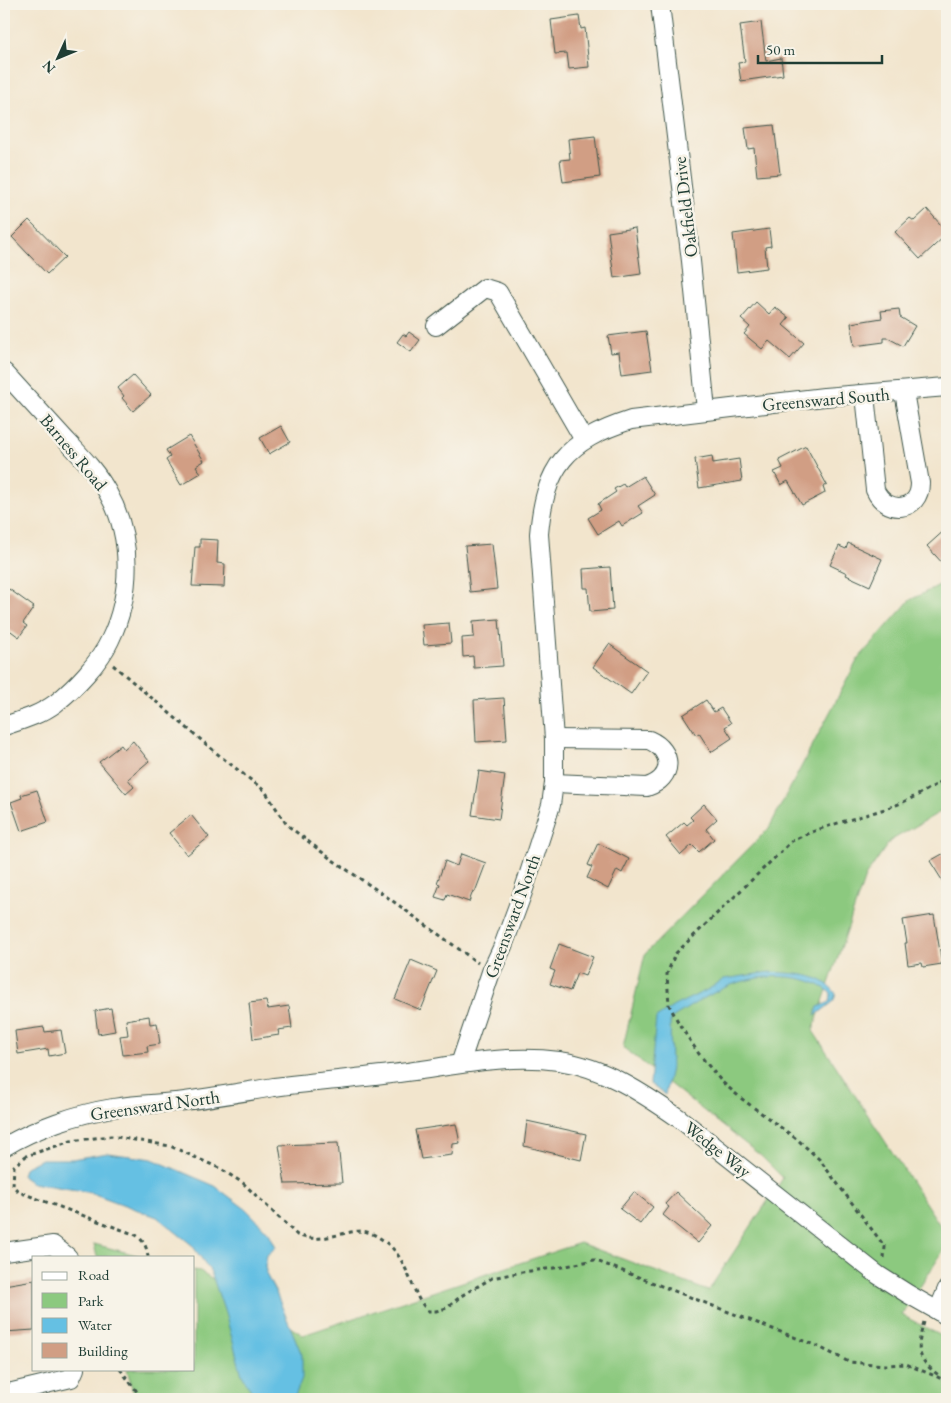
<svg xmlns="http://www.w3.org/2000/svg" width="951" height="1403" font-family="'EB Garamond',serif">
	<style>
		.green { fill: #8cc97f; stroke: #56835a }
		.water { fill: #65c0e3; stroke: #427e8c }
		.building { fill: #d19e84 }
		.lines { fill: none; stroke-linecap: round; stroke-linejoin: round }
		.minor-casing { stroke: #3f564b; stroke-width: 20 }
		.path { stroke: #3f564b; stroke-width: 3; stroke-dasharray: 4 4; stroke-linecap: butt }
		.minor { stroke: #fff; stroke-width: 18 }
		.labels { text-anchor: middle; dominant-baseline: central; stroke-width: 5; stroke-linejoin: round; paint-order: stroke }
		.street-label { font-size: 18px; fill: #1f3d34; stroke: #f7f3e8 }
	</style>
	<rect width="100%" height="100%" fill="#f7f3e8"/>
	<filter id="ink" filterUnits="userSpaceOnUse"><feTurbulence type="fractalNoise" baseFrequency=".02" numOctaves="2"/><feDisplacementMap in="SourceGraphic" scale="10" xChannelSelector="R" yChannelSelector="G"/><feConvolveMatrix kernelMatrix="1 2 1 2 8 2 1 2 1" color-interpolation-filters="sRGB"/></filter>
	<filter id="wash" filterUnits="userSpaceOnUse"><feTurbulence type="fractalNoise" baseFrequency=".0096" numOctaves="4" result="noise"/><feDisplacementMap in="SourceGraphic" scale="20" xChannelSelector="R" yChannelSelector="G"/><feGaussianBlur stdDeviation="1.12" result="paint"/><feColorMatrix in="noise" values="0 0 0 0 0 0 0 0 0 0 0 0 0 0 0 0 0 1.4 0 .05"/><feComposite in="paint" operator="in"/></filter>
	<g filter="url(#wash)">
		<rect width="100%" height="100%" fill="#f2e5cd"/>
		<g class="green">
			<path d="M947 581V808L890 841 865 877 813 1031 947 1236V1245L902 1315 947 1339V1399H135L127 1369H194V1270L200 1271 303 1335 580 1243 708 1291 783 1178 761 1156 623 1047 645 954 769 828 858 659 910 600Z"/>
			<path d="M94 1244 144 1257H97Z"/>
		</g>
		<g class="water">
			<path d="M770 972C793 974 822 972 836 994L833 1002 815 1016 818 1007 830 1002 831 993C805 971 761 974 731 985 712 992 688 1008 670 1019L671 1068 665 1095 650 1084 656 1018 674 1006 709 989 724 979Z"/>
			<path d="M108 1153 152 1159 215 1186 247 1210 269 1233 276 1247 267 1255 265 1266 267 1276 277 1295 302 1355V1378L294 1399H256L242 1375 225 1313 211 1272 192 1245 157 1217 89 1192 32 1183 22 1176 24 1168 42 1159H72Z"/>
		</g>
		<g id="blocks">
			<g class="building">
				<path d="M579 16 581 29 585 28 589 67 569 69 567 53 555 54 551 20Z"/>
				<path d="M761 22 766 61 781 58 783 75 741 81 738 63 745 62 740 25Z"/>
				<path d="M774 125 780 174 757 176 754 148 748 149 745 128Z"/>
				<path d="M595 136 600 177 563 182 560 160 570 159 568 139Z"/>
				<path d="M927 209 947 232V234L920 259 895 232 910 218 914 221Z"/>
				<path d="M29 220 65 257 47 274 12 237Z"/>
				<path d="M635 228 641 274 614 278 608 232Z"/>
				<path d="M769 229 771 246 765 247 767 268 737 272 733 234Z"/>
				<path d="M756 302 769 314 775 307 789 318 783 325 804 343 790 359 769 341 762 349 744 334 750 327 741 319Z"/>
				<path d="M899 309 900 317 915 326 903 346 888 338H884V342L854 346 851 323 882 318 881 311Z"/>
				<path d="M646 331 652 370 622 374 619 352 611 353 608 336Z"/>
				<path d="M409 332 420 340 411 352 397 342 403 334 406 336Z"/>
				<path d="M133 375 151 395 133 411 122 398 124 396 118 388Z"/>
				<path d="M281 426 290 442 269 454 260 438Z"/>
				<path d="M189 436 204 461 196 466 201 473 181 485 166 460 170 457 166 450Z"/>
				<path d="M806 446 827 485 823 487 825 493 802 505 788 481 781 485 774 472 783 468 779 460Z"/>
				<path d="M712 456 713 463 739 459 742 481 699 488 695 459Z"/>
				<path d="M643 476 655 495 638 506 643 513 622 526 619 521 598 534 588 518 601 510 598 504 616 492 614 489 623 484 625 487Z"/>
				<path d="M947 528V562L944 565 927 546Z"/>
				<path d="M200 539 218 540 217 563 225 564 224 587 192 586 195 547H200Z"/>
				<path d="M848 543 882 559 870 586 846 575 847 573 830 565 839 546 846 549Z"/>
				<path d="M492 544 497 589 470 592 465 546Z"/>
				<path d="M610 567 613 610 590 612 588 588H584L583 569Z"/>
				<path d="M9 589 34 607 23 623 27 626 19 637 4 626V612L6 609 4 607V596Z"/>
				<path d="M499 619 503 666 474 668 473 656 463 657 462 638 474 637 473 621Z"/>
				<path d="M449 623 451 643 424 645 422 625Z"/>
				<path d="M609 644 647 671 631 694 593 667Z"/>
				<path d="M504 698 507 740 476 742 474 700Z"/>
				<path d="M706 700 714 712 721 708 731 723 725 727 732 738 711 752 699 733 696 735 683 715Z"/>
				<path d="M133 741 149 761 128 779 134 787 126 794 99 762 121 745 124 749Z"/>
				<path d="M479 771 505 775 499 819 472 815Z"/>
				<path d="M37 790 48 822 21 831 11 802 22 798 21 795Z"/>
				<path d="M704 804 717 819 706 829 714 839 699 852 692 845 681 855 666 837 684 822 687 825 693 820 690 817Z"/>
				<path d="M191 815 209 837 187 855 169 833Z"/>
				<path d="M598 843 629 859 622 873 617 870 608 889 587 878 592 867 588 865Z"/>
				<path d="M946 852 947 854V888L930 861Z"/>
				<path d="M461 854 486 863 475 892 473 891 469 902 447 894 445 900 435 897 440 884 437 883 445 861 457 866Z"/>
				<path d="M934 915 942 964 923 967 922 963 908 965 905 943H907L903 920Z"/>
				<path d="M559 944 593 957 585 976 577 973 570 991 550 984 555 971 550 969Z"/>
				<path d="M411 960 437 971 421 1010 395 999Z"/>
				<path d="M266 1001 268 1009 289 1006 292 1028 278 1030 279 1035 253 1039 249 1003Z"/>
				<path d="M111 1008 115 1031 98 1034 95 1011Z"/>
				<path d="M149 1016 150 1024 157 1023 160 1044 147 1046 148 1052 123 1055 120 1036 128 1035 126 1020Z"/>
				<path d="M44 1027 45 1032 61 1030 65 1053 49 1056 48 1049 18 1054 15 1031Z"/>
				<path d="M527 1121 586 1134 581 1160 524 1146Z"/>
				<path d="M456 1124 460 1143 453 1144 452 1155 421 1159 415 1130Z"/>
				<path d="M338 1143 342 1183 285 1184 279 1145Z"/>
				<path d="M634 1192 653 1207 640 1224 620 1209Z"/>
				<path d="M676 1192 712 1226 698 1243 663 1215 669 1207 665 1204Z"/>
				<path d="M34 1280V1330L4 1332V1285Z"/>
			</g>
		</g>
	</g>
	<g filter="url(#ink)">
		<use href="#blocks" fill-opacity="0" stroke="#3f564b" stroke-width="1"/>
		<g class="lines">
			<defs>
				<g id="minor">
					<path d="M660 4 691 261 706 410"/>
					<path d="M436 326 485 288 498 292 584 440"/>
					<path d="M4 372C24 394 45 417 65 439 81 456 97 472 108 493 133 537 132 594 110 640 100 662 75 688 56 703 40 715 22 720 4 726"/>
					<path d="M865 395 875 490C886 515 920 512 920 483L904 392"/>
					<path d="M554 739 649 740C674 751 674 778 647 787L554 783"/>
					<path d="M460 1064 491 972 503 946 523 892 551 805 554 783V739L539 534C545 466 566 441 631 420L824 397 947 387"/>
					<path d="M4 1147C36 1128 76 1114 113 1108 137 1104 161 1104 185 1101 214 1097 244 1092 274 1087 313 1082 352 1079 390 1074 446 1068 502 1053 559 1061 604 1067 644 1094 680 1119L878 1275 908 1294 947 1316"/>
					<path d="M4 1252 53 1245 68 1257"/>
					<path d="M938 1311 947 1289"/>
					<path d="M4 1394 71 1378 75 1369"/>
				</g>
			</defs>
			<use href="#minor" class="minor-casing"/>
			<g class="path">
				<path d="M113 665 220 756 265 791 287 825 331 859 390 899 478 963"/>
				<path d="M148 1257C147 1247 144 1241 136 1235L19 1192 13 1186 14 1166 26 1156 71 1141 111 1136 170 1146 219 1168 243 1183 297 1235C320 1244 339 1232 361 1231 372 1231 387 1242 394 1250 405 1263 410 1280 417 1295 419 1301 424 1306 428 1311H436L447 1308 461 1296 492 1278 522 1272 562 1267 594 1260 817 1346 849 1362 885 1365 906 1364 947 1381"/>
				<path d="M884 1258 885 1247 819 1159 798 1140 742 1099 722 1082 699 1054 681 1027 669 1005 667 974 675 954 792 841C825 824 861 818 896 805 914 798 931 788 947 778"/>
				<path d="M924 1322C916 1349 916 1359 940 1376"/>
				<path d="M120 1369 141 1397 145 1399"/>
			</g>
			<use href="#minor" class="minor"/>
		</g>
	</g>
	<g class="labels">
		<g class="street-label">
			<text transform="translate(685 207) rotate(-97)">Oakfield Drive</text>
			<text transform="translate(826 399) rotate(-5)">Greensward South</text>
			<text transform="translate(74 452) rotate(50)">Barness Road</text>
			<text transform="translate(512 916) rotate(-70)">Greensward North</text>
			<text transform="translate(155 1105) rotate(-8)">Greensward North</text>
			<text transform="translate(718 1149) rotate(38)">Wedge Way</text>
		</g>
	</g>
	<rect width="951" height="1403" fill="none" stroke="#f7f3e8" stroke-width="20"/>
	<rect x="32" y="1256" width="162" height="115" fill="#f7f3e8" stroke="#a1aaa0"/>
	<rect x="42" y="1272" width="25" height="8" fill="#ffffff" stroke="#a1aaa0"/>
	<text x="78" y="1280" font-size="15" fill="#1f3d34">Road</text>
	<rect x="42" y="1293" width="25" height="15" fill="#8cc97f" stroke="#a1aaa0"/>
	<text x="78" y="1306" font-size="15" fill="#1f3d34">Park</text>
	<rect x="42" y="1318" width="25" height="15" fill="#65c0e3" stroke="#a1aaa0"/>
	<text x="78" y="1330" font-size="15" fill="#1f3d34">Water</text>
	<rect x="42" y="1343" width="25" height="15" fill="#d19e84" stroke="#a1aaa0"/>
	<text x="78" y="1356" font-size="15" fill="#1f3d34">Building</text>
	<g transform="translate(58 58) rotate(226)" stroke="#f7f3e8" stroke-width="4" paint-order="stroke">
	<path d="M0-4L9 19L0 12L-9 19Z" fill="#1f3d34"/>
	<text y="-8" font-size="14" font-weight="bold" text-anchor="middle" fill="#1f3d34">N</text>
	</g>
	<path d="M758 55v8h124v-8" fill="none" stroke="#1f3d34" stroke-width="2.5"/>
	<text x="766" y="55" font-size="15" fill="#1f3d34" stroke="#f7f3e8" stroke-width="4" paint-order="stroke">50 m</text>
</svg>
